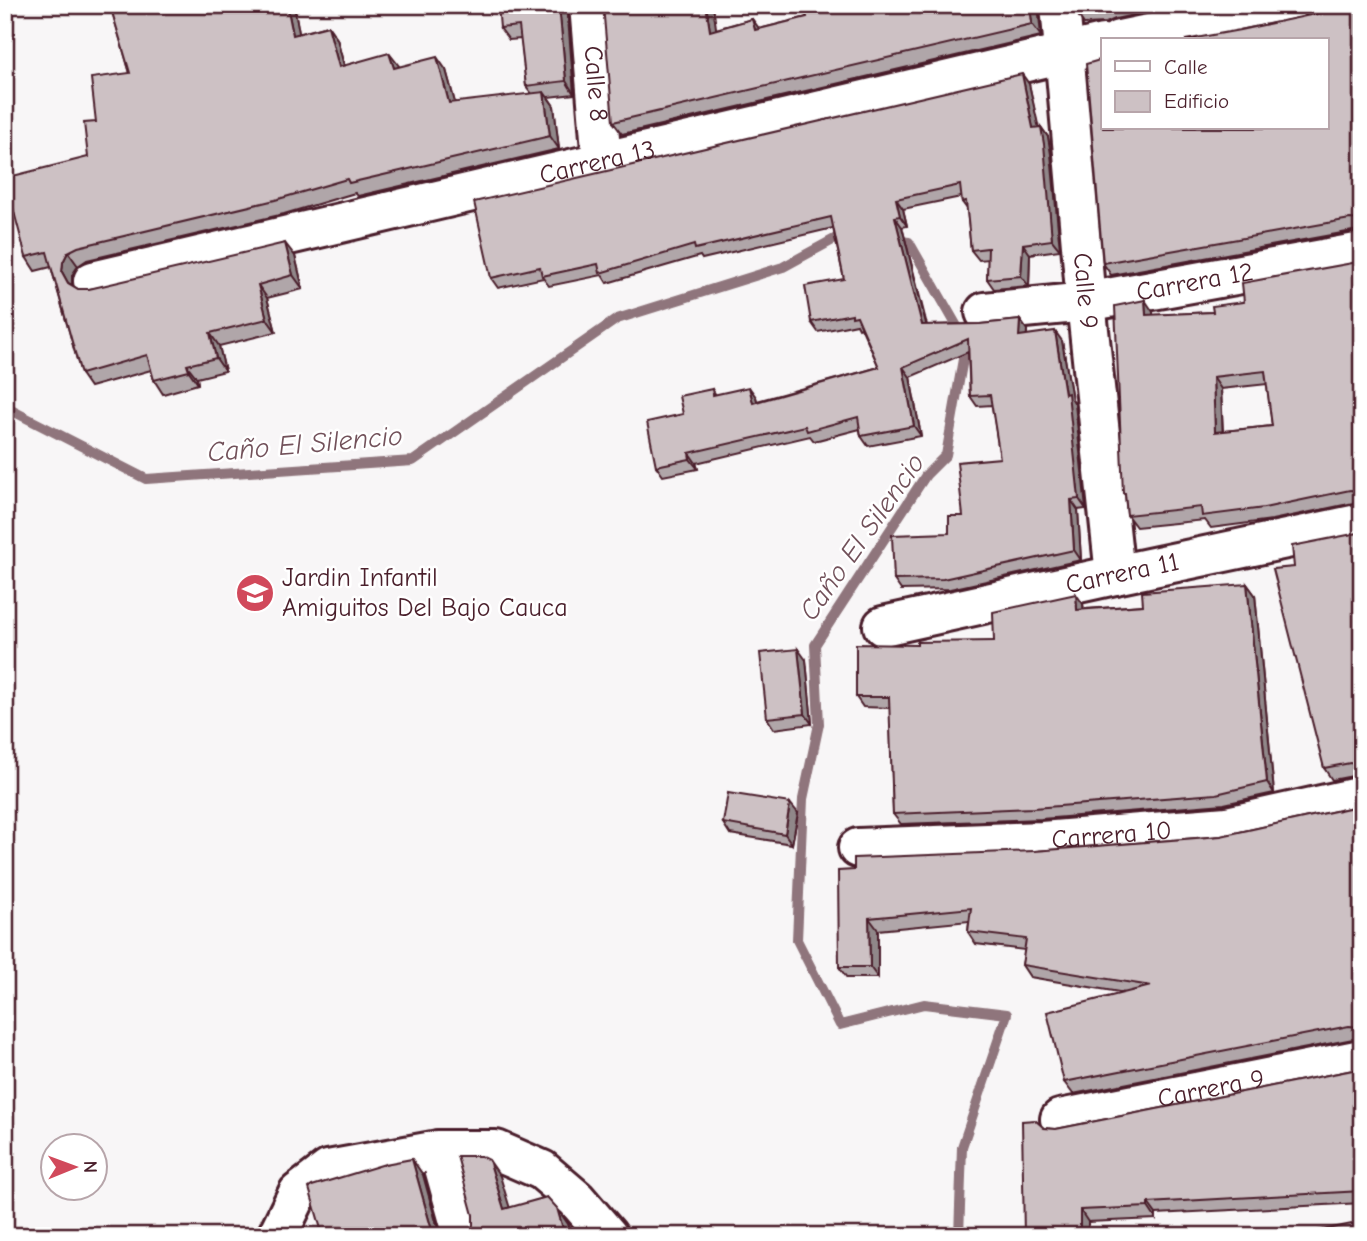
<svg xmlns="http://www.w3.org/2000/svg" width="1367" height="1241" font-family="'Comic Neue',sans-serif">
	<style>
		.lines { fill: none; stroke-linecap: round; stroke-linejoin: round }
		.stream { stroke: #8f747b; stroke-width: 10 }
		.street-casing { stroke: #4a1f2b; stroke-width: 44 }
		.street { stroke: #fff; stroke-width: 38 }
		.wall { fill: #b0a6a9; stroke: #4a1f2b; stroke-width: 2; fill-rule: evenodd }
		.shaded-wall { fill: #908789; stroke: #4a1f2b; stroke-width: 2 }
		.building { fill: #cdc1c4; stroke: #4a1f2b; stroke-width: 2; fill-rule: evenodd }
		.labels { text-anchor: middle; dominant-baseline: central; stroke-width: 5; stroke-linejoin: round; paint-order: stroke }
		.street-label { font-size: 26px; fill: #4a1f2b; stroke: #fff }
		.poi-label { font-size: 26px; fill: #4a1f2b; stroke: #fff; text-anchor: start }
		.water-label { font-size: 28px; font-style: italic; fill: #72515a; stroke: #fff }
	</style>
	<rect width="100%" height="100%" fill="#f8f6f7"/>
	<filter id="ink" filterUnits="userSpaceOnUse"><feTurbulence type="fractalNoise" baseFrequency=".0143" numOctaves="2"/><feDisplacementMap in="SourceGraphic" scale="14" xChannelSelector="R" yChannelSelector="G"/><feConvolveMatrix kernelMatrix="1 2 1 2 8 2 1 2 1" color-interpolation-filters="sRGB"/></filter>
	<g filter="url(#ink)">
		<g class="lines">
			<g class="stream">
				<path d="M892 240 909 242 966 342 946 455 926 475 815 645 819 724 803 799 797 940 840 1025 924 1004 1007 1014 962 1147 959 1236"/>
				<path d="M5 407 146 479 413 461 617 319 783 267 842 235 848 236"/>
			</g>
			<defs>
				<g id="street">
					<path id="s1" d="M589 5 602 162"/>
					<path id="s2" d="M1060 5 1086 302 1115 575"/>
					<path d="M1119 40 1288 5"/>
					<path id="s3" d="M93 281 1103 44"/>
					<path id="s4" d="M985 312 1086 302 1362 252"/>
					<path id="s5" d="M883 626 1115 575 1362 523"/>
					<path id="s6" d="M858 848 1042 841 1227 826 1362 796"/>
					<path id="s7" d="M1060 1119 1362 1059"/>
					<path d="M439 1150 463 1236"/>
					<path d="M277 1236 298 1193 328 1170 439 1150H496L542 1170 576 1199 608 1236"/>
				</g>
			</defs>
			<use href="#street" class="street-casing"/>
			<use href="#street" class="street"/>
		</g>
		<g class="wall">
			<path d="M110 5H294L299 34 328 26 337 39 344 66 399 67 446 70 455 103 532 94 526 86 521 39 509 40 500 28 567 7 574 94 548 97 554 106 559 149 358 196 355 193 284 214 87 260 78 266 72 275V285L78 289H89L295 256 303 289 267 298 276 332 219 346 225 371 197 378 198 384 163 394 154 380 151 370 90 387 81 374 51 267 35 271 26 257 88 157 96 122 130 73Z"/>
			<path d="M804 5H1038L1041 36 622 134 613 122 716 29 752 19 759 29 807 17Z"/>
			<path d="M1074 5H1171V7L1115 19 1106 23 1084 24 1075 11Z"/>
			<path d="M1362 5V231L1358 230 1111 275 1103 263 1240 30Z"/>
			<path d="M1029 84 1038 127H1041L1048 137 1051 154 1060 250 1030 254 1029 286 994 289 987 279 988 259 979 260 971 250 967 209 962 202 961 197 903 209 907 226 902 227 927 325 980 324 1020 320 1027 330V335L1062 341 1072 399 1075 404 1086 509 1078 510 1081 560 950 589 901 590 894 580 949 533 963 516 1000 458 992 405 977 406 970 396 968 352 910 377 921 436 868 446 861 436 860 429 814 441 810 436 696 463 698 469 663 476 656 466 683 414 712 389 716 395 756 397 757 401 879 367 861 327 859 328 857 324 818 332 811 322 844 279 833 228 702 259 700 256 607 283 602 275 549 286 543 278 498 288 491 278Z"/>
			<path d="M1362 260V502H1358L1272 520 1211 528 1205 520 1136 527 1127 515 1125 495 1123 493 1153 312V315L1213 312ZM1267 384 1272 426 1223 431 1221 389Z"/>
			<path d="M1362 531V775H1358L1332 780 1324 768 1294 567Z"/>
			<path d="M1247 584 1255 595 1274 793 1224 804 1041 819 901 824 893 814 890 708 863 707 856 697 917 645 994 641 1083 604 1084 609 1143 605Z"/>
			<path d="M806 660 812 724 774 729 767 718Z"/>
			<path d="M1362 804V1038H1358L1073 1094 1064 1082 1125 993 1030 977 1022 965 1025 950 976 944 968 932 969 921 878 930V978H847L839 967 854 870 1035 851 1221 836 1358 806Z"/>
			<path d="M798 813 792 844 730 834 723 823Z"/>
			<path d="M1362 1067V1203L1156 1214V1219L1088 1222V1236H1024L1044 1128 1056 1129 1358 1069Z"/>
		</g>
		<g class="shaded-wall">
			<path d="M287 5H294L302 49 293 35Z"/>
			<path d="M559 5H567L574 94 566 81Z"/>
			<path d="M706 5H713L718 43 710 31Z"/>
			<path d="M1030 5H1038L1041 36 1032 24Z"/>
			<path d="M752 19 761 31 755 30Z"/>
			<path d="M328 26 337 39 348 81 339 67Z"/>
			<path d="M389 53 399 66 403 82 394 68Z"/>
			<path d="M437 57 446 70 459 117 449 103Z"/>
			<path d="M1022 74 1029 84 1041 138 1033 128Z"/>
			<path d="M544 92 554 106 559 149 550 136Z"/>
			<path d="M1041 127 1048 137 1051 154 1060 250 1052 240Z"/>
			<path d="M896 199 903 209 907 226 900 216Z"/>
			<path d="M895 217 902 227 929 336 922 325Z"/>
			<path d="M285 243 295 256 303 289 293 275Z"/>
			<path d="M1023 244 1030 254 1029 286 1021 276Z"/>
			<path d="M68 252 78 266 72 275V285L68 283 62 272 63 262Z"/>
			<path d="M258 285 267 298 276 332 267 319Z"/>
			<path d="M1145 300 1153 312 1154 327 1146 315Z"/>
			<path d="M1020 320 1027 330 1026 346 1019 336Z"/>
			<path d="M1055 331 1062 341 1072 399 1075 404 1086 509 1079 499 1065 394Z"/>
			<path d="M210 333 219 346 225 371 216 358Z"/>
			<path d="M187 365 197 378 198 384 189 371Z"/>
			<path d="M903 367 910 377 921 436 914 426Z"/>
			<path d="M1213 377 1221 389 1223 444 1215 432Z"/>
			<path d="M749 387 756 397 760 413 753 403Z"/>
			<path d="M689 453 696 463 698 469 690 459Z"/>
			<path d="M1071 500 1078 510 1081 560 1074 550Z"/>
			<path d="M1247 584 1255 595 1274 793 1267 782Z"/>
			<path d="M1076 594 1083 604 1084 621 1077 610Z"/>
			<path d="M798 649 806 660 812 724 805 714Z"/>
			<path d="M790 803 798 813 792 844 785 834Z"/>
			<path d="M869 918 878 930V978L870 967Z"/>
			<path d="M412 1159 423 1175 440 1236H437L431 1227Z"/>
			<path d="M489 1160 500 1176 515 1225 504 1209Z"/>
			<path d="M1148 1203 1156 1214V1219L1148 1207Z"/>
			<path d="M557 1208 568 1224 572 1236H565Z"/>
			<path d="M1080 1210 1088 1222V1236H1080Z"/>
		</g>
		<g class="building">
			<path d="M110 5H287L293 35 328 26 339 67 389 53 394 68 437 57 449 103 544 92 550 136 349 183 347 179 275 200 78 247 68 252 63 262 62 272 68 283 78 289H89L285 243 293 275 258 285 267 319 210 333 216 358 187 365 189 371 154 380 147 355 81 374 47 252 26 257 5 178 88 157 84 123 96 122 91 78 130 73Z"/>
			<path d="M498 5H559L566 81 526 86 519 26 500 28Z"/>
			<path d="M603 5H706L710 31 752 19 755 30 807 17 804 5H1030L1032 24 613 122Z"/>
			<path d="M1074 5H1110L1097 10 1075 11Z"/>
			<path d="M1358 5H1362V220L1350 219 1103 263 1086 64 1103 59V128H1327V40H1185L1240 30Z"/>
			<path d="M1022 74 1033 128 1041 127 1044 144 1052 240 1023 244 1021 276 987 279 988 248 971 250 966 201 962 202 960 185 896 199 900 216 895 217 922 325 980 324 1020 320 1019 336 1055 331 1065 394 1068 393 1079 499 1071 500 1074 550 943 579 894 580 892 535 949 533V516H963L957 462 1000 458 990 395 970 396 968 339 903 367 914 426 861 436 858 417 807 431 805 426 689 453 690 459 656 466 647 422 683 414 679 396 712 389 713 395 749 387 753 403 879 367 857 316 852 317V314L811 322 805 286 844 279 831 217 695 249 694 245 600 273 598 264 542 276 540 267 491 278 474 202Z"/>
			<path d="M1362 260V491L1350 490 1264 508 1202 516 1201 507 1127 515 1125 493H1123L1115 306 1145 300 1146 315 1213 312 1212 306 1244 302 1242 283 1358 262ZM1265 371 1272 426 1215 432 1213 377Z"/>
			<path d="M1362 531V764L1350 763 1324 768 1273 569 1294 567 1292 546 1358 533Z"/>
			<path d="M1247 584 1267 782 1216 794 1033 808 893 814 889 697H856V644L917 645V642L994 641 993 612 1076 594 1077 610 1143 605 1142 592Z"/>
			<path d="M798 649 805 714 767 718 760 653Z"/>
			<path d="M728 793 790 803 785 834 723 823Z"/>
			<path d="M1362 804V1027L1349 1026 1064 1082 1047 1012 1151 986 1022 965 1026 939 968 932 971 908 869 918 870 967H839L838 871 854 870V858L1035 851 1221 836 1358 806Z"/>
			<path d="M1362 1067V1191L1148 1203V1207L1080 1210V1236H1024L1022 1121 1035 1120 1044 1128 1056 1129 1358 1069Z"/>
			<path d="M457 1156H481L489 1160 504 1209 547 1197 557 1208 565 1236H467L473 1225V1215Z"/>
			<path d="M412 1159 431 1227 437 1236H323L309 1188 312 1186 385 1164Z"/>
			<path d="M1362 1222V1236H1292Z"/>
		</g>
	</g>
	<defs>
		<symbol id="school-disc" viewBox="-11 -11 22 22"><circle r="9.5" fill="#d1495b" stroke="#fff"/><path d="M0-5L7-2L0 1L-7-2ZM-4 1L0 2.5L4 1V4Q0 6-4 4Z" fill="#fff"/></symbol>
	</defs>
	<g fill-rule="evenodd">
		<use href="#school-disc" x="233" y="571" width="44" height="44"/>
	</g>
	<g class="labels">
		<g class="street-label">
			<text stroke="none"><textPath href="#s1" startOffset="79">Calle 8</textPath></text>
			<text stroke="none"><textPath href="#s3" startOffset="518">Carrera 13</textPath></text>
			<text stroke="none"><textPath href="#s4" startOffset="212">Carrera 12</textPath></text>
			<text stroke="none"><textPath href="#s2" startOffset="287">Calle 9</textPath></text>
			<text stroke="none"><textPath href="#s5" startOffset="245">Carrera 11</textPath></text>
			<text stroke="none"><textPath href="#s6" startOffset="254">Carrera 10</textPath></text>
			<text stroke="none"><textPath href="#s7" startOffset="154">Carrera 9</textPath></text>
		</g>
		<g class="poi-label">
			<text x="282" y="578">Jardin Infantil<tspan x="282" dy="30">Amiguitos Del Bajo Cauca</tspan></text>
		</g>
		<g class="water-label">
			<text transform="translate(305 444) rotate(-5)">Caño El Silencio</text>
			<text transform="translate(862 537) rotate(-55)">Caño El Silencio</text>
		</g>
	</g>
	<rect width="1367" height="1241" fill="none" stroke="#fff" stroke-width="28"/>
	<rect x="14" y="14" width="1339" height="1213" fill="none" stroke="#4a1f2b" stroke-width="2.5" filter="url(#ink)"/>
	<rect x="1101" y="38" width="228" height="91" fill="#ffffff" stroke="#b7a5aa" stroke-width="2"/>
	<rect x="1115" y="61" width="35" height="10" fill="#ffffff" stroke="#b7a5aa" stroke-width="2"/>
	<text x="1164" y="74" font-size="21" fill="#4a1f2b">Calle</text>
	<rect x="1115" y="91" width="35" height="21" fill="#cdc1c4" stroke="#b7a5aa" stroke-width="2"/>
	<text x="1164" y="108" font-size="21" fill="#4a1f2b">Edificio</text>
	<g transform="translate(74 1167) rotate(89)"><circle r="33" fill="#ffffff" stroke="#b7a5aa" stroke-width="2"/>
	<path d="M0-5L12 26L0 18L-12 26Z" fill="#d1495b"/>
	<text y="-10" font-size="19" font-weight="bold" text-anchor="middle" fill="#4a1f2b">N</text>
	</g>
</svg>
